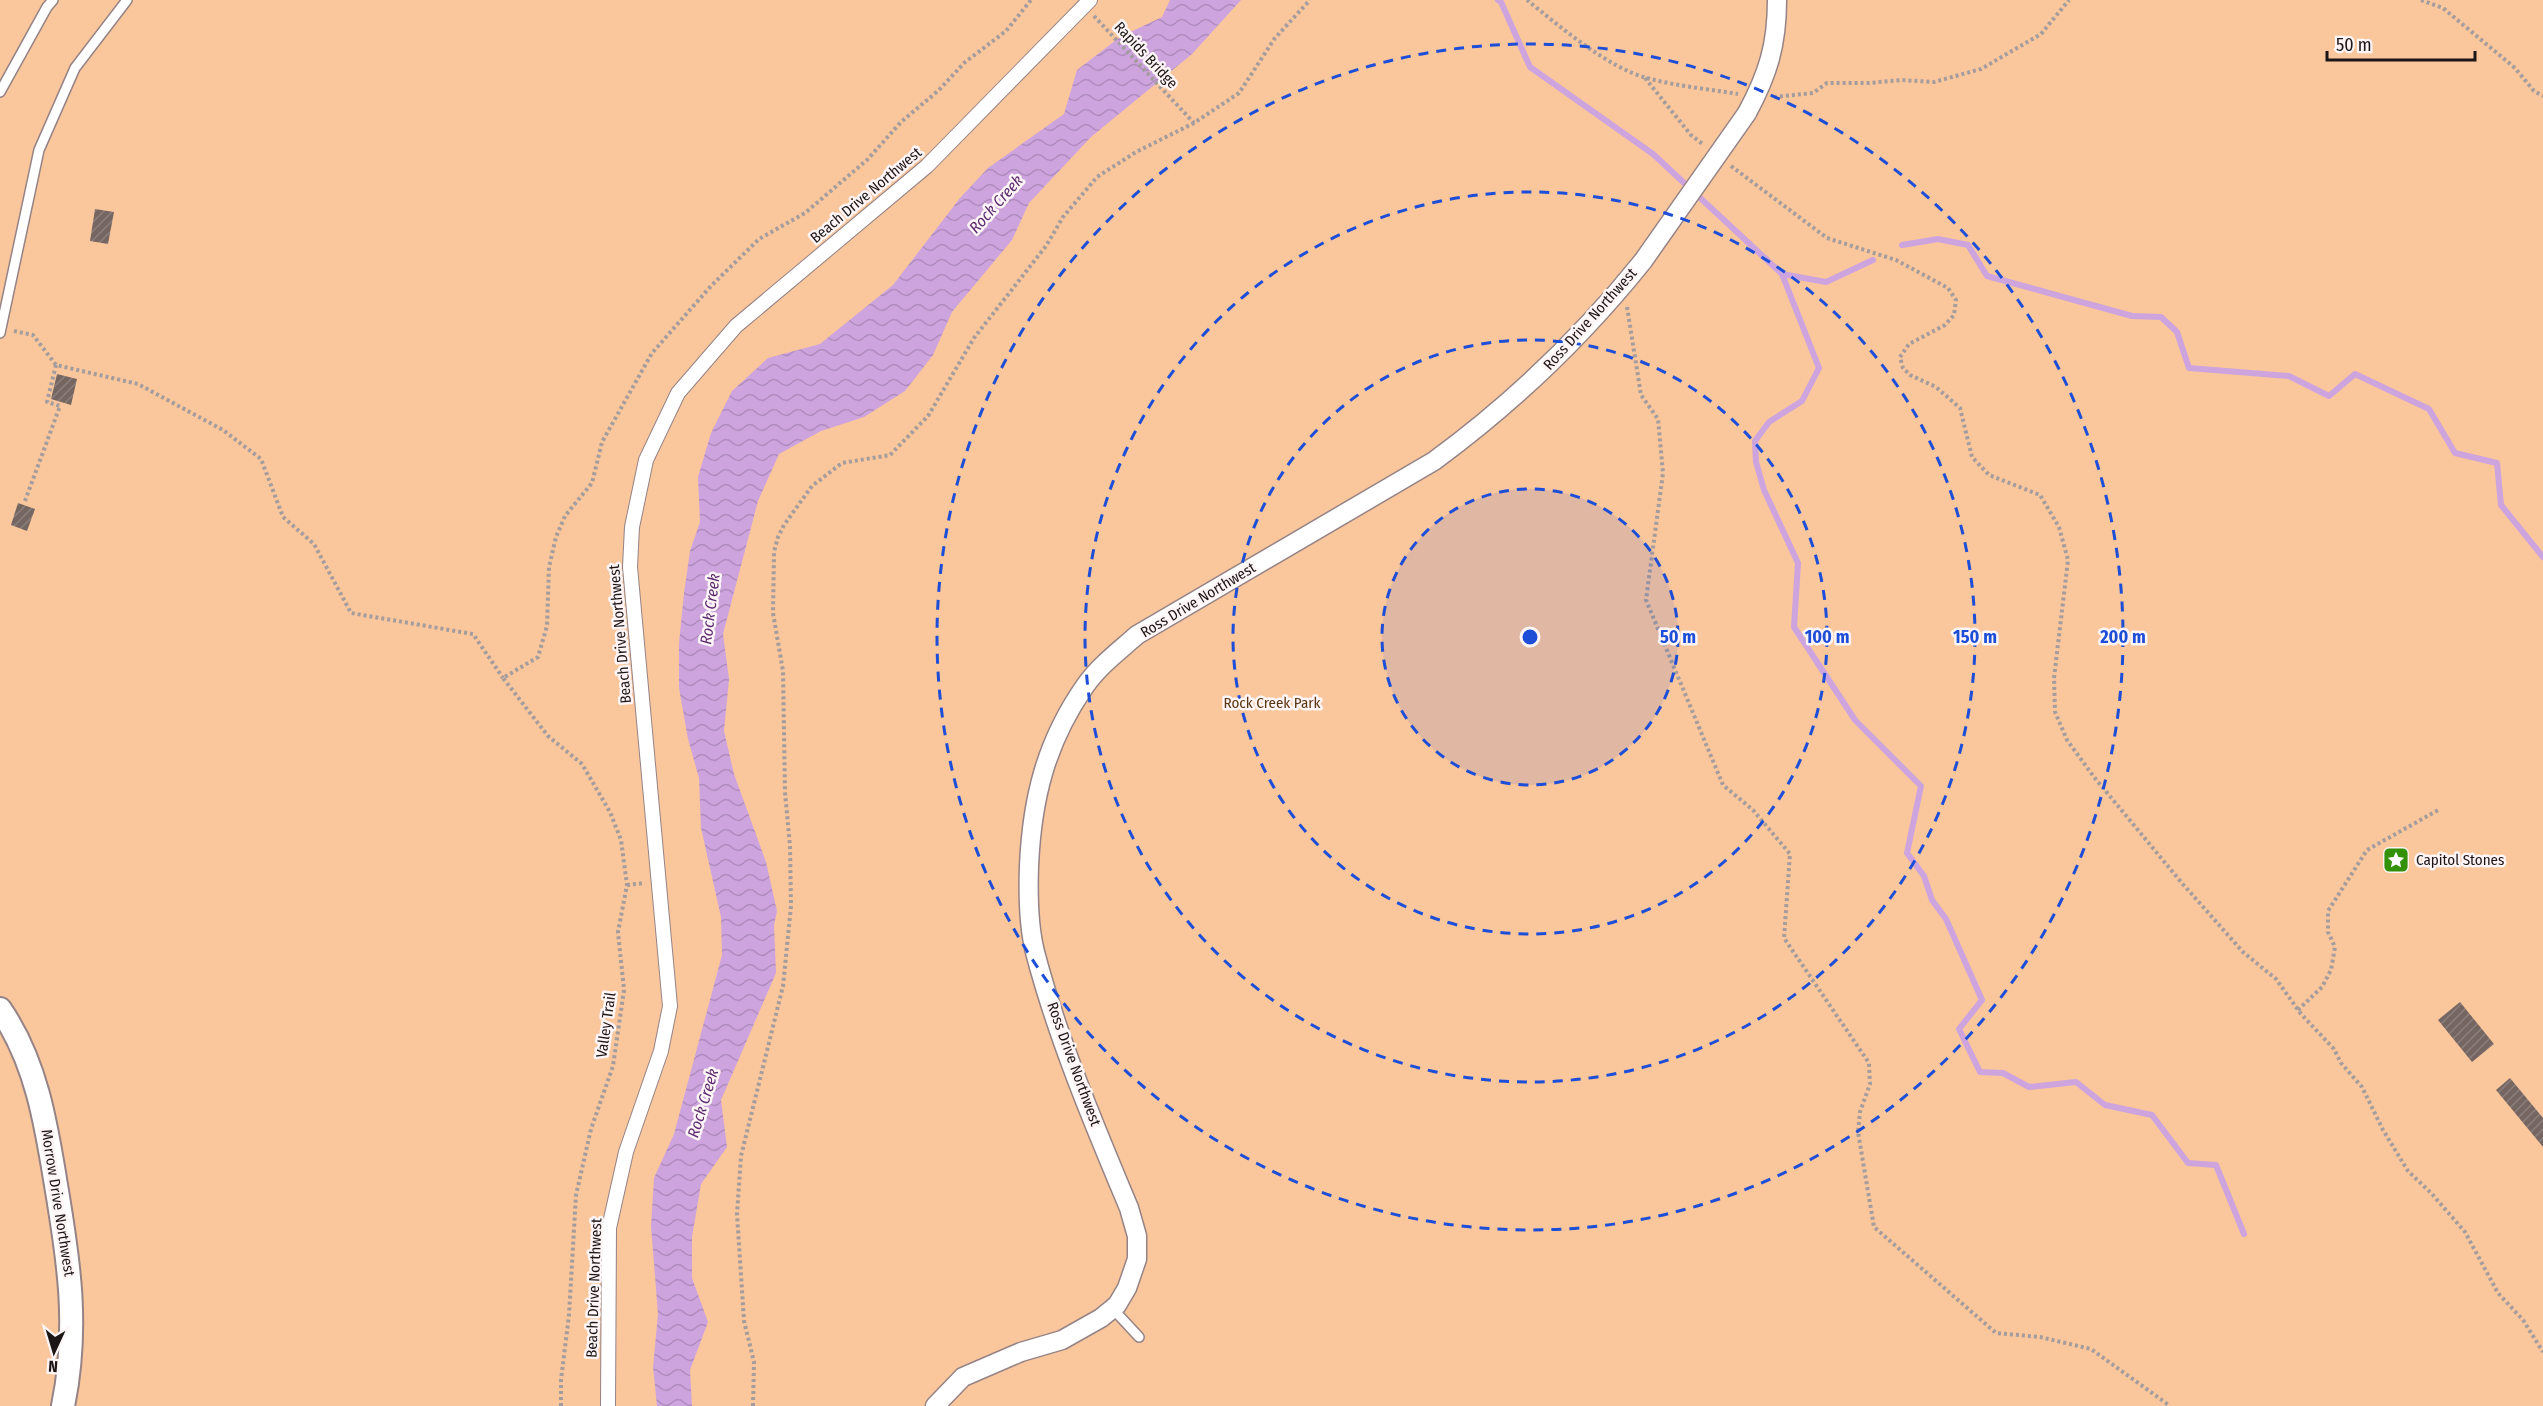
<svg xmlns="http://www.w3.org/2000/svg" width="2543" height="1406" font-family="'Fira Sans Condensed',sans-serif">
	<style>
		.park { fill: #fac69c }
		.water { fill: url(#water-waves) }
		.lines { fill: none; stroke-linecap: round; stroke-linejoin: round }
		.stream { stroke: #cda4de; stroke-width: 6 }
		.building { fill: url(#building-hatch) }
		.service-casing { stroke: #958386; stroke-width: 12 }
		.pedestrian-casing { stroke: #958386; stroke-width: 16 }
		.minor-casing { stroke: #958386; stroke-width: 21 }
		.tertiary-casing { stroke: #958386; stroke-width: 26 }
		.path { stroke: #a49c9d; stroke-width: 4; stroke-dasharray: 3 3; stroke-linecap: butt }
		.service { stroke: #fff; stroke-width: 9 }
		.pedestrian { stroke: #fff; stroke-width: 14 }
		.minor { stroke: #fff; stroke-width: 18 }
		.tertiary { stroke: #fff; stroke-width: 22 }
		.minor-bridge-casing { stroke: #958386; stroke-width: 21; stroke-linecap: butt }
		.minor-bridge { stroke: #fff; stroke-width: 18 }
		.ring { fill: none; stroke: #1d4ed8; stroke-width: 3; stroke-dasharray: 10 8 }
		.labels { text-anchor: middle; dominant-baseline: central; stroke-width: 5; stroke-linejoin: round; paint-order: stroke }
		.street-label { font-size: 15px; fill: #1d1617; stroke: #fdf5f6 }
		.park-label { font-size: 15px; fill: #5c3612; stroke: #fdf5f6 }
		.poi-label { font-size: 15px; fill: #1d1617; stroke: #fdf5f6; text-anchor: start }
		.water-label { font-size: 16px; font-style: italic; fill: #5d2a6f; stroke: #fdf5f6 }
		.centre { fill: #1d4ed8; stroke: #fdf5f6; stroke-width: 3 }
		.ring-label { font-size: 18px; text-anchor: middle; font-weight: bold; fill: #1d4ed8; stroke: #fdf5f6; stroke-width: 5; stroke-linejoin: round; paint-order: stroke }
	</style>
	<defs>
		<pattern id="water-waves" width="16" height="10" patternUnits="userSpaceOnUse" patternTransform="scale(1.5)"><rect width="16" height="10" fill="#cda4de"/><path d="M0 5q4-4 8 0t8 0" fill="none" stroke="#b08cbe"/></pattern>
		<pattern id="building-hatch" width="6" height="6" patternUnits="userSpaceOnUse" patternTransform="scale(1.5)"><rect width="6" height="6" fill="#766662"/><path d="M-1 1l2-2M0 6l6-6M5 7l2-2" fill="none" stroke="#8b7f7c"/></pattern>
	</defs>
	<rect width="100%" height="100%" fill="#fdf5f6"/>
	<rect class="park" x="0" y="0" width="2543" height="1406"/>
	<path class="water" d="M1170 0H1241L1192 54 1091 137 1029 203 1012 240 952 312 933 355 905 391 864 417 821 431 779 454 758 501 723 634 729 679 724 731 734 774 766 862 777 911 774 925 776 973 721 1100 727 1147 701 1184 692 1237V1278L708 1322 690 1370 692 1406H657L653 1367 658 1314 651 1226 654 1178 674 1134 722 955 721 917 701 828 699 778 688 739 679 688V643L684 593 690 551 700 522 698 477 711 433 732 391 768 358 820 344 893 285 960 198 988 168 1064 114 1077 70 1120 37 1162 17Z"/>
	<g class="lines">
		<g class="stream">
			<path d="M1498 0 1501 2 1530 67 1653 154 1782 274 1819 368 1802 401 1769 422 1755 441 1756 462 1764 490 1798 563 1794 627 1855 720 1921 786 1907 853 1924 876 1932 900 1946 919 1982 1000 1959 1029 1980 1072 2003 1073 2029 1087 2076 1082 2105 1105 2152 1115 2188 1163 2216 1165 2244 1234"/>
			<path d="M1902 245 1938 239 1968 245 1987 276 2132 316 2161 317 2177 332 2189 368 2289 376 2329 396 2355 374 2429 409 2455 453 2497 463 2501 505 2543 557"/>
			<path d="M1782 274 1826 282 1873 260"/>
		</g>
	</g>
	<g class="building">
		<path d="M95 209 114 212 108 244 90 241Z"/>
		<path d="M57 374 77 379 71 405 51 399Z"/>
		<path d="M18 503 35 509 27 531 11 525Z"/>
		<path d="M2460 1002 2494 1044 2472 1062 2438 1020Z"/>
		<path d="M2510 1078 2543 1118V1147L2496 1090Z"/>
	</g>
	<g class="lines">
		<defs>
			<g id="service">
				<path d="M0 92 47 7 53 0"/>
				<path d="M0 333 39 150 75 68 127 0"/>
				<path d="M1113 1309 1139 1337"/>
			</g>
			<path id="pedestrian" d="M608 1406 609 1228 626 1152 661 1051 670 1006 630 567 632 527 646 460 678 393 736 326 927 166 1090 0"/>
			<g id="minor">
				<path d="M1747 113C1768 74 1777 45 1777 0"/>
				<path d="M935 1406 963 1377 1021 1352 1062 1340 1101 1318 1117 1305 1127 1288 1137 1259V1236L1129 1208C1095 1127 1057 1037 1035 952 1028 924 1028 894 1029 866 1032 798 1046 742 1085 686 1099 666 1119 651 1137 635L1434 461C1513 403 1582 337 1643 261"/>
			</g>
			<path id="tertiary" d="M0 1009C36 1061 46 1123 56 1185 69 1262 79 1328 63 1406"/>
		</defs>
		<use href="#service" class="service-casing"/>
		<use href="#pedestrian" class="pedestrian-casing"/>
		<use href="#minor" class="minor-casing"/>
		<use href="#tertiary" class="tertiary-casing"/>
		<g class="path">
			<path d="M1527 0C1558 25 1608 68 1647 78 1676 86 1708 89 1738 94"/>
			<path d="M2421 0 2443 8 2515 68 2534 91 2543 96"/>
			<path d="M1094 16 1194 123"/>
			<path d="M1645 78 1691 135 1704 145"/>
			<path d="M1774 97 1813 93 1827 83H1869L1901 80 1934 82 1981 69 2041 34 2069 0"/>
			<path d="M1731 166 1827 238 1896 260 1948 288 1956 300 1954 315 1945 325 1909 344 1900 357 1903 368 1910 375 1936 387 1960 408 1972 457 1989 475 2040 495 2059 527 2068 560 2054 678 2055 712 2067 740 2094 777 2181 882 2243 952 2276 979 2301 1014 2334 1049 2341 1063 2362 1087 2383 1130 2408 1171 2432 1194 2465 1232 2498 1293 2523 1320 2543 1352"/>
			<path d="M1627 307 1641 395 1658 419 1663 473 1646 600 1723 785 1753 810 1790 854 1784 938 1869 1063 1870 1084 1860 1112 1858 1132 1874 1227 1996 1333 2040 1337 2091 1349 2170 1406"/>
			<path d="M14 331 33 335 56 365 138 384 223 430 261 459 283 517 314 544 351 613 473 634 503 678"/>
			<path d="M25 501 60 406 47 402 56 365"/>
			<path d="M627 885 645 883"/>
			<path d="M2298 1010 2322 987 2331 970 2335 947 2328 932V911L2367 850 2440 809"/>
			<path d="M561 1406V1380L569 1315 576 1195 591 1129 613 1066 624 990 618 932 627 885 621 840 610 812 582 764 548 736 503 678 538 657 547 626 549 567 556 537 565 516 592 483 602 442 652 353 711 286 759 239 805 213 868 159 901 122 939 90 964 63 1006 31 1031 0"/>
			<path d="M753 1406 754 1362 744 1321 737 1214 741 1156 783 986 791 906 790 846 785 792 783 671 773 613 774 552 778 537 784 525 812 486 842 463 890 455 928 416 974 338 1046 246 1063 217 1097 177 1136 152 1194 123 1239 93 1275 38 1310 0"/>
		</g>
		<use href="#service" class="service"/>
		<use href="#pedestrian" class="pedestrian"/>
		<use href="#minor" class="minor"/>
		<use href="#tertiary" class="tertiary"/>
		<defs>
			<path id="minor-bridge" d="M1643 261 1747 113"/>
		</defs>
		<use href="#minor-bridge" class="minor-bridge-casing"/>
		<use href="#minor-bridge" class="minor-bridge"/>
	</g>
	<circle cx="1530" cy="637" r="148" fill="#1d4ed8" fill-opacity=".12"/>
	<g class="ring">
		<circle cx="1530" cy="637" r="148"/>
		<circle cx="1530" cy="637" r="297"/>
		<circle cx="1530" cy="637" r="445"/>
		<circle cx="1530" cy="637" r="593"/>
	</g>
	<defs>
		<symbol id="sight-square" viewBox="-11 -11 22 22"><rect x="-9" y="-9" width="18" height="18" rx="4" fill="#339107" stroke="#fdf5f6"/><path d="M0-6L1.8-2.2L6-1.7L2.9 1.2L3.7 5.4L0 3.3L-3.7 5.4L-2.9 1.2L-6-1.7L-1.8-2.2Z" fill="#fff"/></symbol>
	</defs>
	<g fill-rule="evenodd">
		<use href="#sight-square" x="2381" y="845" width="30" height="30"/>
	</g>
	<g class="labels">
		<g class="street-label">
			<text transform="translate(1146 55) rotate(47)">Rapids Bridge</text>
			<text transform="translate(866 195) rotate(-40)">Beach Drive Northwest</text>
			<text transform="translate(1590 319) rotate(-48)">Ross Drive Northwest</text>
			<text transform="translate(1198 600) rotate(-31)">Ross Drive Northwest</text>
			<text transform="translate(620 634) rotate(-95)">Beach Drive Northwest</text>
			<text transform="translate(606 1025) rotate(-82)">Valley Trail</text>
			<text transform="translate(1074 1064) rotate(70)">Ross Drive Northwest</text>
			<text transform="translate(58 1203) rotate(81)">Morrow Drive Northwest</text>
			<text transform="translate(594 1288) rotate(-88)">Beach Drive Northwest</text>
		</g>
		<g class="park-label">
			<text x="1272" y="703">Rock Creek Park</text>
		</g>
		<g class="poi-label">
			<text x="2416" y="860">Capitol Stones</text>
		</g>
		<g class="water-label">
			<text transform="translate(996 204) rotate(-48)">Rock Creek</text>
			<text transform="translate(710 609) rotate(-83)">Rock Creek</text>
			<text transform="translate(703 1103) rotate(-73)">Rock Creek</text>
		</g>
	</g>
	<circle cx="1530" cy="637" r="9" class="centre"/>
	<g class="ring-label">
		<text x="1678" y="643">50 m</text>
		<text x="1827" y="643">100 m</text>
		<text x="1975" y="643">150 m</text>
		<text x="2123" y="643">200 m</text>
	</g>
	<g transform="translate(54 1352) rotate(184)" stroke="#fdf5f6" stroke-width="4.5" paint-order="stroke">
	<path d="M0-4.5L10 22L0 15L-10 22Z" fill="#1d1617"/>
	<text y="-9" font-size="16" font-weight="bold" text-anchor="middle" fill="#1d1617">N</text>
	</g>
	<path d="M2327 51v9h148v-9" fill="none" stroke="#1d1617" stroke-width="3"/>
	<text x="2336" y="51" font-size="18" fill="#1d1617" stroke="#fdf5f6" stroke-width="4.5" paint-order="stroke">50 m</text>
</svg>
